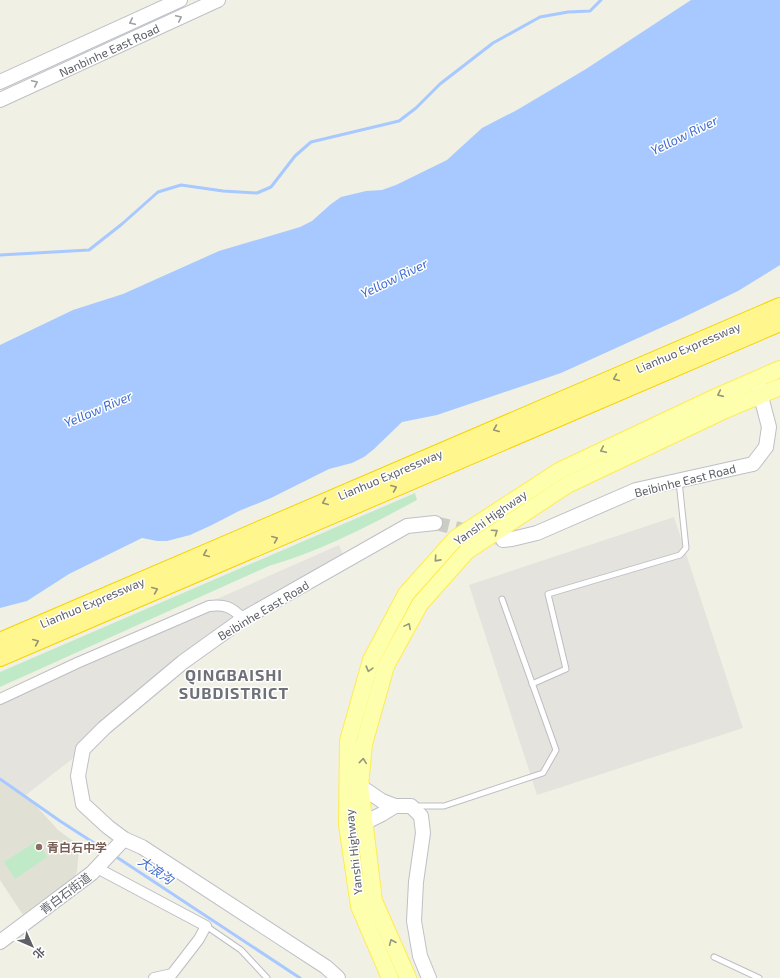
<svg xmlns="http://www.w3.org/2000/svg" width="780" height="978" font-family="'Exo 2','Noto Sans SC',sans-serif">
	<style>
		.industrial { fill: #e4e3dd }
		.education { fill: #e1e0d4 }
		.green { fill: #c0eac7 }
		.water { fill: #a7c9ff }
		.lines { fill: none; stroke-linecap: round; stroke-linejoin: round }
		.stream { stroke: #a7c9ff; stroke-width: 3 }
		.secondary-tunnel { stroke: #ccccc6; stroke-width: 14; stroke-dasharray: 14 7; stroke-linecap: butt }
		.lane-casing { stroke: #bdbec5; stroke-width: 7 }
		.street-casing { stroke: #bdbec5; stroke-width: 12 }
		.secondary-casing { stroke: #bec0c7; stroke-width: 16 }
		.primary-casing { stroke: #feec51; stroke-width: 18 }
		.highway-casing { stroke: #f6d400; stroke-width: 20 }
		.lane { stroke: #fff; stroke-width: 5 }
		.street { stroke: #fff; stroke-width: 10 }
		.secondary { stroke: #fff; stroke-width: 14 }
		.primary { stroke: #feffac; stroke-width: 16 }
		.highway { stroke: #fff68e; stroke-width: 18 }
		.oneway { stroke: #9ea0a4 }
		.oneway2 { stroke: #969475 }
		.oneway3 { stroke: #95987f }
		.education-dot { fill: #8d6e63; stroke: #fff; stroke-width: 1.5 }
		.labels { text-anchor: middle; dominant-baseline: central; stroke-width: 3; stroke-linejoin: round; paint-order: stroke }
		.street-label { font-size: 12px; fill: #5d6067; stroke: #fff }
		.education-label { font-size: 12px; font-weight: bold; fill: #785e54; stroke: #fff; text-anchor: start }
		.water-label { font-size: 13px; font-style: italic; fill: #3d6acf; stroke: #fff }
		.district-label { font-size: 16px; font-weight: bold; letter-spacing: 1px; fill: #6e7179; stroke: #fff }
	</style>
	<rect width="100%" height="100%" fill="#f1f0e5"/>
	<g class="industrial">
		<path d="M674 517 743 728 537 795 469 585Z"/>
		<path d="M339 545 347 564 223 633 121 709 71 760 0 815V695Z"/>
	</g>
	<path class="education" d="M0 780 27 796 58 830 76 843 79 850 77 871 74 880 38 903 23 915 0 880Z"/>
	<g class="green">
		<path d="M415 493 417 500C370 525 321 551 269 566L0 687V672Z"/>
		<path d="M37 841 47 857 15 879 4 862Z"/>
	</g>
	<path class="water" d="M691 0H780V265L738 291 680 319 561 373 437 415 402 422 374 449 364 457 352 463 329 469 271 498 239 511 212 525 190 535 167 541H157L142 538 69 574 27 601 0 608V345L73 310 123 294 219 251 300 227 312 221 331 204 341 197 366 191 382 190 396 185 447 160 482 128 517 110 586 69Z"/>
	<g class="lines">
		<g class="stream">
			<path d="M0 255 89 250 122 224 158 192 181 185 223 191 257 193 271 187 295 156 311 142 399 121 416 108 440 84 493 43 540 17 568 12 590 11 601 0"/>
			<path d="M0 779 60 821 108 852"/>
			<path d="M115 856 300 978"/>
		</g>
		<path class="secondary-tunnel" d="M435 523 497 538"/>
		<defs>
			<g id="lane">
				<path d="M532 684 566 669 548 594 680 555 686 548 679 481"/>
				<path d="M416 806H444L543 773 556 750 502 599"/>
				<path d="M206 926 241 950 267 978"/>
				<path d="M714 957 759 978"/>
			</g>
			<g id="street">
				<path d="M0 699 77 663 209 606C225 604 232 607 243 619"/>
				<path d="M97 868 206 926 199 939 172 974 154 978"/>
			</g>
			<g id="secondary">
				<path d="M0 82 180 0"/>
				<path d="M0 100 218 0"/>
				<path d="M503 540 512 539 537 533 636 490 753 464 766 447 769 427 758 385"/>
				<path d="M360 786 382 801 395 806 382 814 364 823"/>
				<path d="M395 806H411L421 816 423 833 416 882 414 921 420 956 429 978"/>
				<path d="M0 942 92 873 124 839"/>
				<path d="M338 978 326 967 142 847 124 839 108 827 83 804 78 776 83 749 104 728 183 662 243 619 407 526 435 523"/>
			</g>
			<g id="primary">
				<path d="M390 978 359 906 347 825 348 741 371 660 406 594 456 538 559 471 718 396 780 369"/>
				<path d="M408 978 374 901 360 786 364 744 386 666 420 604 467 551 567 485 725 410 780 387"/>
			</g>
			<g id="highway">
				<path d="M0 642 780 307"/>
				<path d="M0 657 780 322"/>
			</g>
		</defs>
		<use href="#lane" class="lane-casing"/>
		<use href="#street" class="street-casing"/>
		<use href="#secondary" class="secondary-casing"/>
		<use href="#primary" class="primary-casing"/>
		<use href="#highway" class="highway-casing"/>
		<use href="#lane" class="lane"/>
		<use href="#street" class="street"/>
		<use href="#secondary" class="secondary"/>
		<use href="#primary" class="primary"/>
		<use href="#highway" class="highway"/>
	</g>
	<defs><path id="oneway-chevron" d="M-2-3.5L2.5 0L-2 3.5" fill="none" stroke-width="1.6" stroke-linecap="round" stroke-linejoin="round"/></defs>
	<g class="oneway">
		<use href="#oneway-chevron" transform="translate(179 18) rotate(-25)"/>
		<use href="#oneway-chevron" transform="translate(132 22) rotate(155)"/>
		<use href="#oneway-chevron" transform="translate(35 83) rotate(-25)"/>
	</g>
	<g class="oneway2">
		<use href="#oneway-chevron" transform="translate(616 378) rotate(157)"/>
		<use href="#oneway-chevron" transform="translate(496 429) rotate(157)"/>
		<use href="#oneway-chevron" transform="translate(394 488) rotate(-23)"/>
		<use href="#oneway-chevron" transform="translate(325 502) rotate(157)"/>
		<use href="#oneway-chevron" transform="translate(275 539) rotate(-23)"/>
		<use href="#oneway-chevron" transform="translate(206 554) rotate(157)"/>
		<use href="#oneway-chevron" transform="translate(155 590) rotate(-23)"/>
		<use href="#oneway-chevron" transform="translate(36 642) rotate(-23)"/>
	</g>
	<g class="oneway3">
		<use href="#oneway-chevron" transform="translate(720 394) rotate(156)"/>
		<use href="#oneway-chevron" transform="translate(603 450) rotate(155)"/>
		<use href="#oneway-chevron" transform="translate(495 532) rotate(-34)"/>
		<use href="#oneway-chevron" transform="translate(437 559) rotate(132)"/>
		<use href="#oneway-chevron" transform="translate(408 626) rotate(-62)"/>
		<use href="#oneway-chevron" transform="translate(369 669) rotate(106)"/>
		<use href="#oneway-chevron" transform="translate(363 761) rotate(-84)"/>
		<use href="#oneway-chevron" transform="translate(392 942) rotate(-113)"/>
	</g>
	<circle class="education-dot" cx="39" cy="847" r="4"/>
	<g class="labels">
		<g class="street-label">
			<text transform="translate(109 50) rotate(-25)">Nanbinhe East Road</text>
			<text transform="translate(688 347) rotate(-23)">Lianhuo Expressway</text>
			<text transform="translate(390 474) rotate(-23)">Lianhuo Expressway</text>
			<text transform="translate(685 480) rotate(-14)">Beibinhe East Road</text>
			<text transform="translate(490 517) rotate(-35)">Yanshi Highway</text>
			<text transform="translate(92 602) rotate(-23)">Lianhuo Expressway</text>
			<text transform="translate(263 610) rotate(-31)">Beibinhe East Road</text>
			<text transform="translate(353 852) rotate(-96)">Yanshi Highway</text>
			<text transform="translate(65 893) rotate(-37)">青白石街道</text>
		</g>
		<g class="education-label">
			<text x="47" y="847">青白石中学</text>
		</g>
		<g class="water-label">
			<text transform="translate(684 135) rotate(-26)">Yellow River</text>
			<text transform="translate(394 278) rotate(-26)">Yellow River</text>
			<text transform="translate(98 409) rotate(-23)">Yellow River</text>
			<text transform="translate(156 870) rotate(34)">大浪沟</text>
		</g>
		<g class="district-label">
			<text x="234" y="674">QINGBAISHI<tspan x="234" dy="18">SUBDISTRICT</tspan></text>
		</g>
	</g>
	<g transform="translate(32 946) rotate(135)" stroke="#ffffff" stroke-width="3" paint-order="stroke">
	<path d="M0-3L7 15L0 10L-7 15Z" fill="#5d6067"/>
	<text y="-6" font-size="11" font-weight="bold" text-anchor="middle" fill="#5d6067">北</text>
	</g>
</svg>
